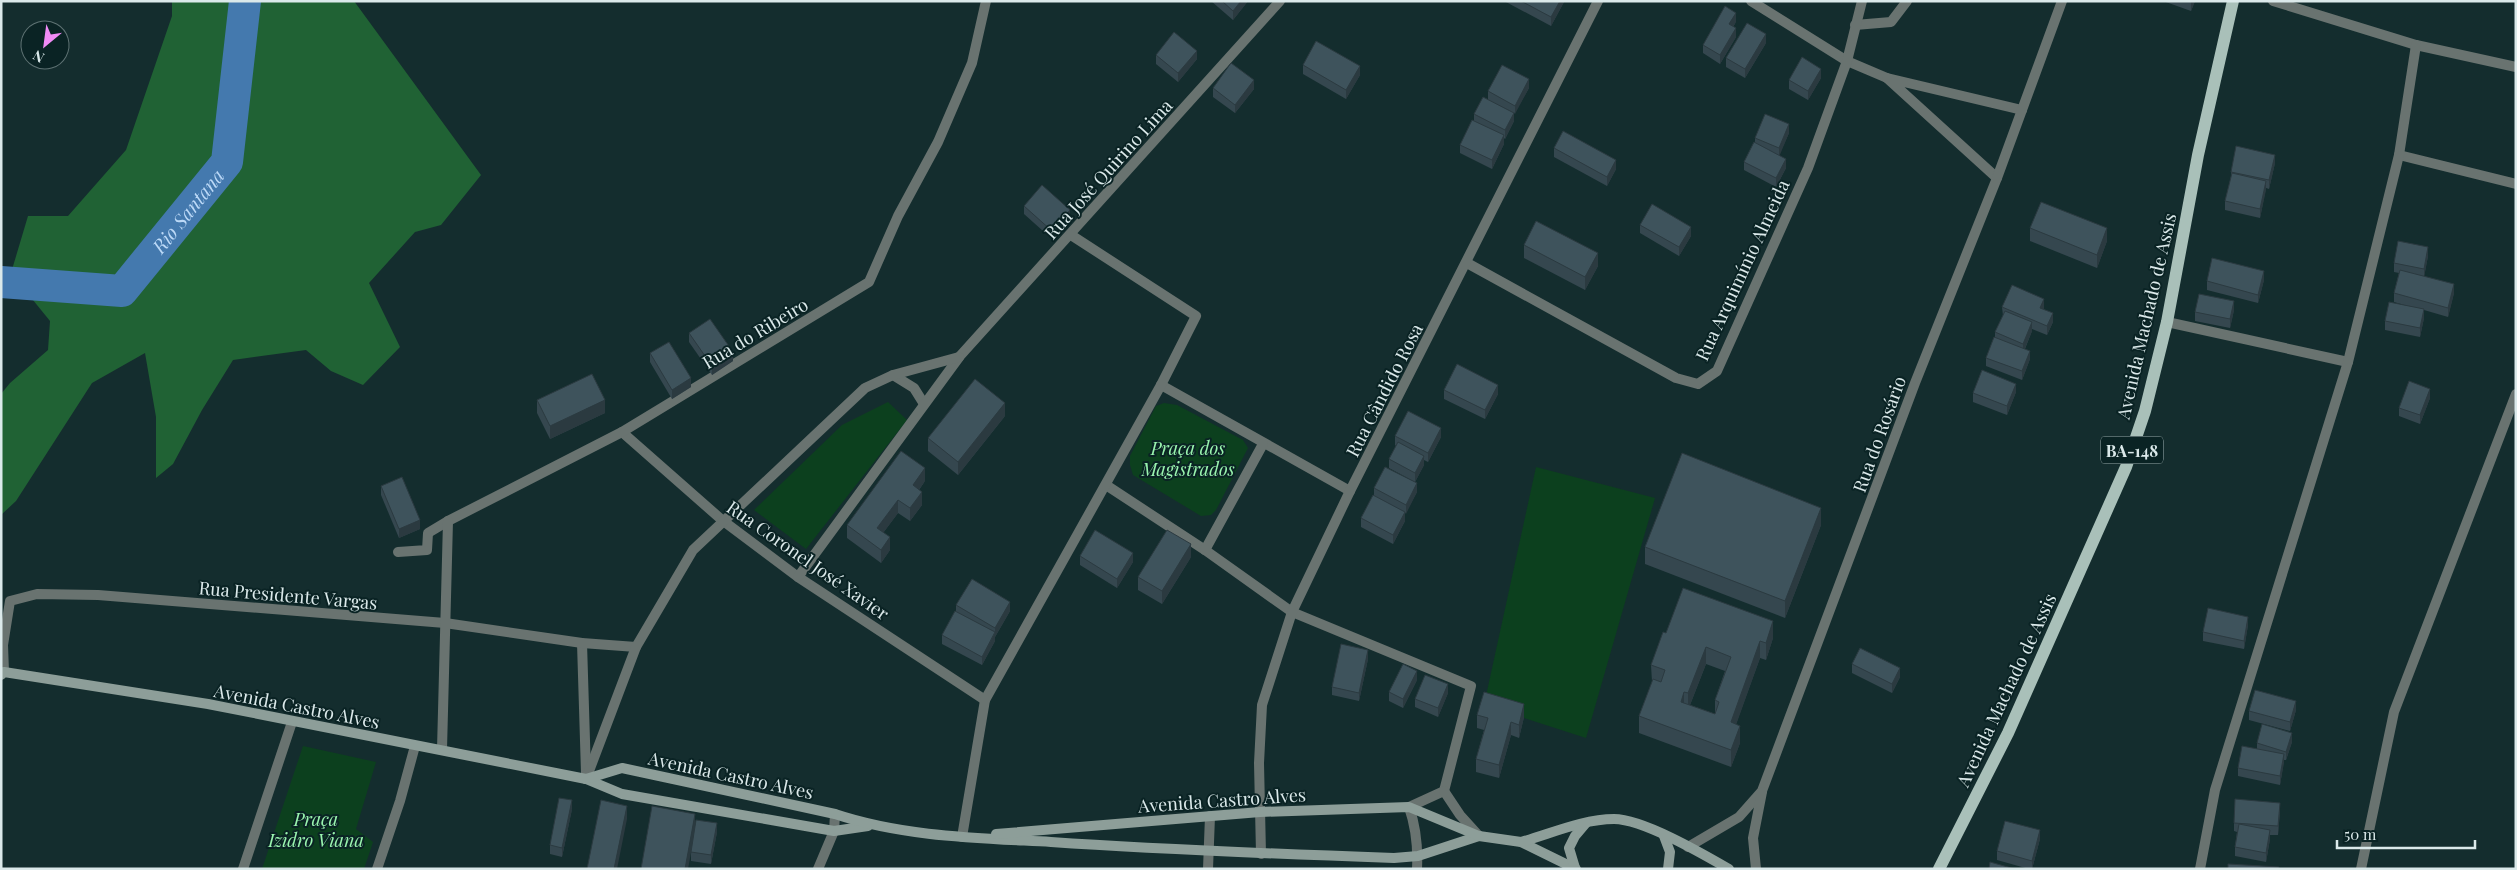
<svg xmlns="http://www.w3.org/2000/svg" width="2517" height="870" font-family="'Playfair Display',serif">
	<style>
		.green { fill: #0c401e }
		.forest { fill: #206234 }
		.lines { fill: none; stroke-linecap: round; stroke-linejoin: round }
		.river { stroke: #4479ae; stroke-width: 32 }
		.street { stroke: #697370; stroke-width: 10 }
		.secondary { stroke: #8d9e99; stroke-width: 10 }
		.primary { stroke: #a9c0b9; stroke-width: 12 }
		.wall { fill: #35474f; fill-rule: evenodd }
		.shaded-wall { fill: #2b3a40 }
		.building { fill: #3e535c; stroke: #2b3a40; fill-rule: evenodd }
		.labels { text-anchor: middle; dominant-baseline: central; stroke-width: 4; stroke-linejoin: round; paint-order: stroke }
		.shield { fill: #0a2324; stroke: #9caeaf; stroke-width: 1 }
		.shield-label { font-size: 16px; font-weight: bold; fill: #dbe9ea }
		.street-label { font-size: 18px; fill: #dbe9ea; stroke: #0a2324 }
		.park-label { font-size: 18px; font-style: italic; fill: #9af5af; stroke: #0a2324 }
		.water-label { font-size: 19px; font-style: italic; fill: #bcd9f7; stroke: #0a2324 }
	</style>
	<rect width="100%" height="100%" fill="#142d2e"/>
	<g class="green">
		<path d="M888 402 907 420 806 549 754 510 842 425Z"/>
		<path d="M1164 403 1177 405 1243 440 1248 448 1216 510 1211 515 1201 516 1133 475 1130 465V456L1156 406Z"/>
		<path d="M1536 467 1655 498 1586 738 1484 705Z"/>
		<path d="M303 746 376 762 356 829 373 842 364 869H262Z"/>
	</g>
	<path class="forest" d="M172 1H354L481 175 441 225 415 232 369 283 400 347 363 385 331 371 306 350 233 360 202 410 173 464 156 478V417L145 353 92 383 16 501 1 515V394L10 383 48 350 50 321 11 273 28 216H68L126 150 172 16Z"/>
	<g class="lines">
		<path class="river" id="s1" d="M1 282 122 291 227 162 245 1"/>
		<g class="street">
			<path d="M1751 1 1847 61 1887 78"/>
			<path d="M2273 1 2416 45 2516 67"/>
			<path d="M1855 25 1891 22 1907 1"/>
			<path d="M2399 155 2516 184"/>
			<path d="M1997 178 1887 78 2022 110"/>
			<path d="M1467 263 1676 378 1698 384 1717 371 1808 168 1847 61 1862 1"/>
			<path d="M2167 322 2348 362"/>
			<path d="M893 375 914 388 924 404"/>
			<path d="M1161 385 1350 491"/>
			<path d="M622 432 722 520 798 577 985 700"/>
			<path d="M1106 485 1205 550 1292 612 1471 686 1444 791 1409 807C1416 827 1418 848 1417 869"/>
			<path d="M1205 550 1263 444"/>
			<path d="M398 552 427 550 428 533 448 521 622 432 869 282 898 216 938 142 972 63 986 1"/>
			<path d="M798 577 960 356 1280 1"/>
			<path d="M582 643 586 773"/>
			<path d="M4 672 3 645 10 601 37 594 98 595 445 623 582 643 636 647"/>
			<path d="M442 749 448 521"/>
			<path d="M586 779 636 647 693 550 865 388 893 375 959 357"/>
			<path d="M1444 791 1460 815 1479 836"/>
			<path d="M962 837 985 700 1161 385 1196 316 1071 235"/>
			<path d="M1688 847 1739 817 1762 791 1915 383 1997 178 2062 1"/>
			<path d="M1261 854 1259 763 1262 705 1292 612 1350 491 1598 1"/>
			<path d="M243 869 292 722"/>
			<path d="M377 869 400 801 415 746"/>
			<path d="M818 869 834 831 835 814"/>
			<path d="M1208 869 1210 816"/>
			<path d="M1756 869 1753 838 1762 792"/>
			<path d="M2200 869 2215 790 2348 362 2399 155 2416 45"/>
			<path d="M2361 869 2394 712 2516 394"/>
		</g>
		<g class="secondary">
			<path d="M1 675 4 672 208 704 586 779 622 794 834 831 868 826"/>
			<path d="M586 779 622 768 835 814C904 837 979 838 1051 842 1166 850 1280 854 1394 858L1418 856 1479 836"/>
			<path d="M996 834 1260 812 1409 807 1479 836 1521 842 1576 869"/>
			<path d="M1664 836 1670 852 1668 869"/>
			<path d="M1521 842C1550 834 1583 819 1614 819 1643 819 1703 854 1729 869"/>
			<path d="M1575 868 1569 848 1575 836 1586 823"/>
		</g>
		<path class="primary" d="M1939 869 2008 733 2126 467 2145 411 2167 322 2198 155 2233 1"/>
	</g>
	<g class="wall">
		<path d="M1211 1H1248L1233 20Z"/>
		<path d="M1506 1H1564V2L1551 26 1506 2Z"/>
		<path d="M2163 1H2195L2191 11Z"/>
		<path d="M1736 22 1733 27 1736 37 1720 64 1703 53V45Z"/>
		<path d="M1766 43 1745 78 1726 67V58Z"/>
		<path d="M1156 55 1197 59 1178 82 1156 64Z"/>
		<path d="M1303 65 1360 75 1346 99 1303 74Z"/>
		<path d="M1821 78 1808 100 1789 89V80Z"/>
		<path d="M1213 88 1254 89 1235 113 1213 97Z"/>
		<path d="M1529 88 1514 114V121L1505 139 1504 138V144L1492 169 1460 153V145L1474 121V114L1488 99V91Z"/>
		<path d="M1789 133 1779 155 1786 168 1776 187 1744 170V162L1755 143V138Z"/>
		<path d="M1554 148 1616 169 1607 186 1554 157Z"/>
		<path d="M2275 163 2269 189 2266 188 2260 218 2225 210V201L2231 177V172Z"/>
		<path d="M1024 206 1070 219 1052 239 1024 214Z"/>
		<path d="M1640 225 1691 236 1679 256 1640 233Z"/>
		<path d="M2030 228 2107 241 2097 268 2030 241Z"/>
		<path d="M1524 245 1598 266 1585 290 1524 258Z"/>
		<path d="M2428 256 2424 276 2454 293 2448 317 2424 310V318L2420 337 2385 330V321L2411 307 2394 302V293L2399 273 2394 272V263Z"/>
		<path d="M2264 280 2258 303 2207 290V281Z"/>
		<path d="M2002 307 2044 308 2043 309 2053 322 2047 335 2032 329V331L2025 349 2030 359 2022 380 1986 366V358L1995 337V332L2003 316Z"/>
		<path d="M2234 310 2230 328 2195 321V312Z"/>
		<path d="M689 333 733 361 712 375 689 342Z"/>
		<path d="M650 353 691 387 672 399 650 362Z"/>
		<path d="M1444 390 1498 394 1485 419 1444 399Z"/>
		<path d="M2016 392 2007 415 1973 402V393Z"/>
		<path d="M2430 398 2420 424 2399 416V408Z"/>
		<path d="M537 400 605 413 550 439 537 413Z"/>
		<path d="M1005 416 958 475 928 451V438Z"/>
		<path d="M1395 436 1441 437 1428 462 1424 460V465L1415 482 1389 468V459L1396 446 1395 445Z"/>
		<path d="M925 481 919 490 922 505 910 521 898 513 883 533 890 550 881 563 847 538V525Z"/>
		<path d="M381 486 420 529 399 538 381 495Z"/>
		<path d="M1374 488 1417 492 1405 514V521L1393 544 1361 527V518L1374 495Z"/>
		<path d="M1821 525 1785 618 1645 564V547Z"/>
		<path d="M1080 556 1133 562 1117 588 1080 565Z"/>
		<path d="M1191 557 1162 604 1138 590V577Z"/>
		<path d="M956 605 1010 611 995 637V641L982 665 942 644V635L956 612Z"/>
		<path d="M2248 625 2244 649 2203 641V632Z"/>
		<path d="M1666 633 1773 638 1766 660 1760 658 1736 724 1740 743 1731 767 1639 733V716L1652 682 1651 665ZM1706 664 1725 671 1715 700V714L1690 705Z"/>
		<path d="M1368 659 1359 701 1332 695V687Z"/>
		<path d="M1852 664 1900 677 1892 693 1852 673Z"/>
		<path d="M1417 680 1403 708 1389 701V692Z"/>
		<path d="M1448 693 1438 717 1415 707V699Z"/>
		<path d="M2296 710 2290 731 2249 720V711Z"/>
		<path d="M1477 715 1524 717 1519 738 1511 735 1499 778 1476 772V759L1484 730 1477 728Z"/>
		<path d="M2292 742 2286 760H2284L2280 785 2238 776V768L2257 749V743Z"/>
		<path d="M572 809 562 857 550 854V845Z"/>
		<path d="M2280 811 2278 835H2270V839L2266 862 2235 856V847L2237 832 2234 831V823Z"/>
		<path d="M695 826 717 832 711 864 691 861V854Z"/>
		<path d="M2040 839 2032 869H2029L1997 860V851Z"/>
	</g>
	<g class="shaded-wall">
		<path d="M1241 1H1248L1233 20V11Z"/>
		<path d="M1560 1 1564 2 1551 26V17Z"/>
		<path d="M2191 1H2195L2191 11Z"/>
		<path d="M1736 13V22L1729 33V24Z"/>
		<path d="M1736 28V37L1720 64V55Z"/>
		<path d="M1766 34V43L1745 78V69Z"/>
		<path d="M1197 51V59L1178 82V73Z"/>
		<path d="M1360 66V75L1346 99V90Z"/>
		<path d="M1821 69V78L1808 100V91Z"/>
		<path d="M1529 79V88L1515 114V106Z"/>
		<path d="M1254 80V89L1235 113V105Z"/>
		<path d="M1514 113V121L1505 139V130Z"/>
		<path d="M1789 124V133L1779 157V148Z"/>
		<path d="M1504 135V144L1492 169V160Z"/>
		<path d="M2275 155V163L2269 189V180Z"/>
		<path d="M1786 159V168L1776 187V178Z"/>
		<path d="M1616 160V169L1607 186V177Z"/>
		<path d="M2266 181V190L2260 218V209Z"/>
		<path d="M1070 210V219L1052 239V231Z"/>
		<path d="M1691 227V236L1679 256V247Z"/>
		<path d="M2107 228V241L2097 268V255Z"/>
		<path d="M2428 247V256L2424 278V269Z"/>
		<path d="M1598 253V266L1585 290V277Z"/>
		<path d="M2264 271V280L2258 303V295Z"/>
		<path d="M2454 284V293L2448 317V308Z"/>
		<path d="M2044 299V308L2040 316V308Z"/>
		<path d="M2234 301V310L2230 328V319Z"/>
		<path d="M2424 309V318L2420 337V328Z"/>
		<path d="M2053 313V322L2047 335V326Z"/>
		<path d="M2032 322V331L2023 353V344Z"/>
		<path d="M2030 351V359L2022 380V371Z"/>
		<path d="M733 352V361L712 375V366Z"/>
		<path d="M691 378V387L672 399V390Z"/>
		<path d="M2016 384V392L2007 415V406Z"/>
		<path d="M1498 385V394L1485 419V410Z"/>
		<path d="M2430 389V398L2420 424V415Z"/>
		<path d="M605 400V413L550 439V426Z"/>
		<path d="M1005 403V416L958 475V462Z"/>
		<path d="M1441 428V437L1428 462V453Z"/>
		<path d="M1424 456V465L1415 482V473Z"/>
		<path d="M925 468V481L913 498V485Z"/>
		<path d="M1417 483V492L1406 514V505Z"/>
		<path d="M922 492V505L910 521V508Z"/>
		<path d="M898 500V513L877 541V528Z"/>
		<path d="M1821 508V525L1785 618V601Z"/>
		<path d="M1405 512V521L1393 544V535Z"/>
		<path d="M420 520V529L399 538V529Z"/>
		<path d="M890 537V550L881 563V550Z"/>
		<path d="M1191 544V557L1162 604V591Z"/>
		<path d="M1133 553V562L1117 588V579Z"/>
		<path d="M1010 602V611L995 637V641L982 665V657L995 633V628Z"/>
		<path d="M2248 617V625L2244 649V641Z"/>
		<path d="M1773 621V638L1766 660V643Z"/>
		<path d="M1760 641V658L1731 739V722Z"/>
		<path d="M1706 647V664L1688 710V693Z"/>
		<path d="M1368 650V659L1359 701V693Z"/>
		<path d="M1900 668V677L1892 693V684Z"/>
		<path d="M1417 671V680L1403 708V699Z"/>
		<path d="M1448 684V693L1438 717V708Z"/>
		<path d="M1684 692V709L1681 702Z"/>
		<path d="M2296 701V710L2290 731V722Z"/>
		<path d="M1524 704V717L1519 738V725Z"/>
		<path d="M1511 722V735L1499 778V765Z"/>
		<path d="M1740 726V743L1731 767V750Z"/>
		<path d="M2292 733V742L2286 760V752Z"/>
		<path d="M2284 754V763L2280 785V776Z"/>
		<path d="M572 800V809L562 857V848Z"/>
		<path d="M2280 803V811L2278 835V826Z"/>
		<path d="M627 806V819L617 869H614Z"/>
		<path d="M695 814V831L688 869H685Z"/>
		<path d="M717 823V832L711 864V855Z"/>
		<path d="M2040 830V839L2032 869V861Z"/>
		<path d="M2270 830V839L2266 862V853Z"/>
	</g>
	<g class="building">
		<path d="M1222 1H1241L1233 11Z"/>
		<path d="M1521 1H1560L1551 17Z"/>
		<path d="M1725 6 1736 13 1729 24 1736 28 1720 55 1703 45Z"/>
		<path d="M1747 23 1766 34 1745 69 1726 58Z"/>
		<path d="M1174 32 1197 51 1178 73 1156 55Z"/>
		<path d="M1316 41 1360 66 1346 90 1303 65Z"/>
		<path d="M1802 57 1821 69 1808 91 1789 80Z"/>
		<path d="M1231 63 1254 80 1235 105 1213 88Z"/>
		<path d="M1502 65 1529 79 1515 106 1488 91Z"/>
		<path d="M1483 97 1514 113 1505 130 1474 114Z"/>
		<path d="M1765 114 1789 124 1779 148 1755 138Z"/>
		<path d="M1472 120 1504 135 1492 160 1460 145Z"/>
		<path d="M1563 131 1616 160 1607 177 1554 148Z"/>
		<path d="M1754 142 1786 159 1776 178 1744 162Z"/>
		<path d="M2236 146 2275 155 2269 180 2231 172Z"/>
		<path d="M2232 173 2266 181 2260 209 2225 201Z"/>
		<path d="M1042 185 1070 210 1052 231 1024 206Z"/>
		<path d="M2041 202 2107 228 2097 255 2030 228Z"/>
		<path d="M1652 204 1691 227 1679 247 1640 225Z"/>
		<path d="M1536 221 1598 253 1585 277 1524 245Z"/>
		<path d="M2398 241 2428 247 2424 269 2394 263Z"/>
		<path d="M2212 258 2264 271 2258 295 2207 281Z"/>
		<path d="M2400 270 2454 284 2448 308 2394 293Z"/>
		<path d="M2012 285 2044 299 2040 308 2053 313 2047 326 2002 307Z"/>
		<path d="M2199 294 2234 301 2230 319 2195 312Z"/>
		<path d="M2389 302 2424 309 2420 328 2385 321Z"/>
		<path d="M2005 311 2032 322 2023 344 1995 332Z"/>
		<path d="M710 319 733 352 712 366 689 333Z"/>
		<path d="M1994 337 2030 351 2022 371 1986 358Z"/>
		<path d="M669 342 691 378 672 390 650 353Z"/>
		<path d="M1457 364 1498 385 1485 410 1444 390Z"/>
		<path d="M1982 370 2016 384 2007 406 1973 393Z"/>
		<path d="M592 374 605 400 550 426 537 400Z"/>
		<path d="M975 379 1005 403 958 462 928 438Z"/>
		<path d="M2409 381 2430 389 2420 415 2399 408Z"/>
		<path d="M1408 411 1441 428 1428 453 1395 436Z"/>
		<path d="M1398 442 1424 456 1415 473 1389 459Z"/>
		<path d="M901 451 925 468 913 485 922 492 910 508 898 500 877 528 890 537 881 550 847 525Z"/>
		<path d="M1682 453 1821 508 1785 601 1645 547Z"/>
		<path d="M1385 467 1417 483 1406 505 1374 488Z"/>
		<path d="M402 477 420 520 399 529 381 486Z"/>
		<path d="M1373 495 1405 512 1393 535 1361 518Z"/>
		<path d="M1095 530 1133 553 1117 579 1080 556Z"/>
		<path d="M1167 530 1191 544 1162 591 1138 577Z"/>
		<path d="M972 579 1010 602 995 628 956 605Z"/>
		<path d="M1683 588 1773 621 1766 643 1760 641 1731 722 1740 726 1731 750 1639 716 1653 679 1661 682 1665 670 1651 665 1663 632 1666 633ZM1706 647 1731 657 1715 700 1719 702 1715 714 1681 702 1684 692 1688 693Z"/>
		<path d="M2208 608 2248 617 2244 641 2203 632Z"/>
		<path d="M955 611 995 632 982 657 942 635Z"/>
		<path d="M1341 644 1368 650 1359 693 1332 687Z"/>
		<path d="M1860 648 1900 668 1892 684 1852 664Z"/>
		<path d="M1403 664 1417 671 1403 699 1389 692Z"/>
		<path d="M1425 675 1448 684 1438 708 1415 699Z"/>
		<path d="M2255 690 2296 701 2290 722 2249 711Z"/>
		<path d="M1484 692 1524 704 1519 725 1511 722 1499 765 1476 759 1488 718 1477 715Z"/>
		<path d="M2262 724 2292 733 2286 752 2257 743Z"/>
		<path d="M2242 746 2284 754 2280 776 2238 768Z"/>
		<path d="M559 798 572 800 562 848 550 845Z"/>
		<path d="M2235 799 2280 803 2278 826 2234 823Z"/>
		<path d="M601 800 627 806 614 869H587Z"/>
		<path d="M652 806 695 814 685 869H641Z"/>
		<path d="M696 820 717 823 711 855 691 852Z"/>
		<path d="M2005 821 2040 830 2032 861 1997 851Z"/>
		<path d="M2239 824 2270 830 2266 853 2235 847Z"/>
		<path d="M1990 862 2015 869H1989Z"/>
		<path d="M2228 864 2279 867V869H2228Z"/>
	</g>
	<g class="labels">
		<rect class="shield" x="2101" y="436.5" width="62" height="27" rx="4"/>
		<g class="shield-label">
			<text x="2132" y="450">BA-148</text>
		</g>
		<g class="street-label">
			<text transform="translate(1108 169) rotate(-48)">Rua José Quirino Lima</text>
			<text transform="translate(1742 270) rotate(-65)">Rua Arquimínio Almeida</text>
			<text transform="translate(2146 316) rotate(-77)">Avenida Machado de Assis</text>
			<text transform="translate(755 333) rotate(-31)">Rua do Ribeiro</text>
			<text transform="translate(1384 390) rotate(-63)">Rua Cândido Rosa</text>
			<text transform="translate(1879 434) rotate(-70)">Rua do Rosário</text>
			<text transform="translate(808 560) rotate(35)">Rua Coronel José Xavier</text>
			<text transform="translate(288 595) rotate(5)">Rua Presidente Vargas</text>
			<text transform="translate(2006 690) rotate(-65)">Avenida Machado de Assis</text>
			<text transform="translate(297 706) rotate(11)">Avenida Castro Alves</text>
			<text transform="translate(731 775) rotate(12)">Avenida Castro Alves</text>
			<text transform="translate(1222 800) rotate(-4)">Avenida Castro Alves</text>
		</g>
		<g class="park-label">
			<text x="1188" y="448">Praça dos<tspan x="1188" dy="21">Magistrados</tspan></text>
			<text x="316" y="819">Praça<tspan x="316" dy="21">Izidro Viana</tspan></text>
		</g>
		<g class="water-label">
			<text stroke="none"><textPath href="#s1" startOffset="225">Rio Santana</textPath></text>
		</g>
	</g>
	<rect width="2517" height="870" fill="none" stroke="#dbe9ea" stroke-width="5"/>
	<g transform="translate(45 45) rotate(209)"><circle r="24" fill="#0a2324" stroke="#5e7273"/>
	<path d="M0-4L9 19L0 12L-9 19Z" fill="#f08bf5"/>
	<text y="-8" font-size="14" font-weight="bold" text-anchor="middle" fill="#dbe9ea">N</text>
	</g>
	<path d="M2337 840v8h138v-8" fill="none" stroke="#dbe9ea" stroke-width="2.5"/>
	<text x="2344" y="840" font-size="15" fill="#dbe9ea" stroke="#0a2324" stroke-width="4" paint-order="stroke">50 m</text>
</svg>
